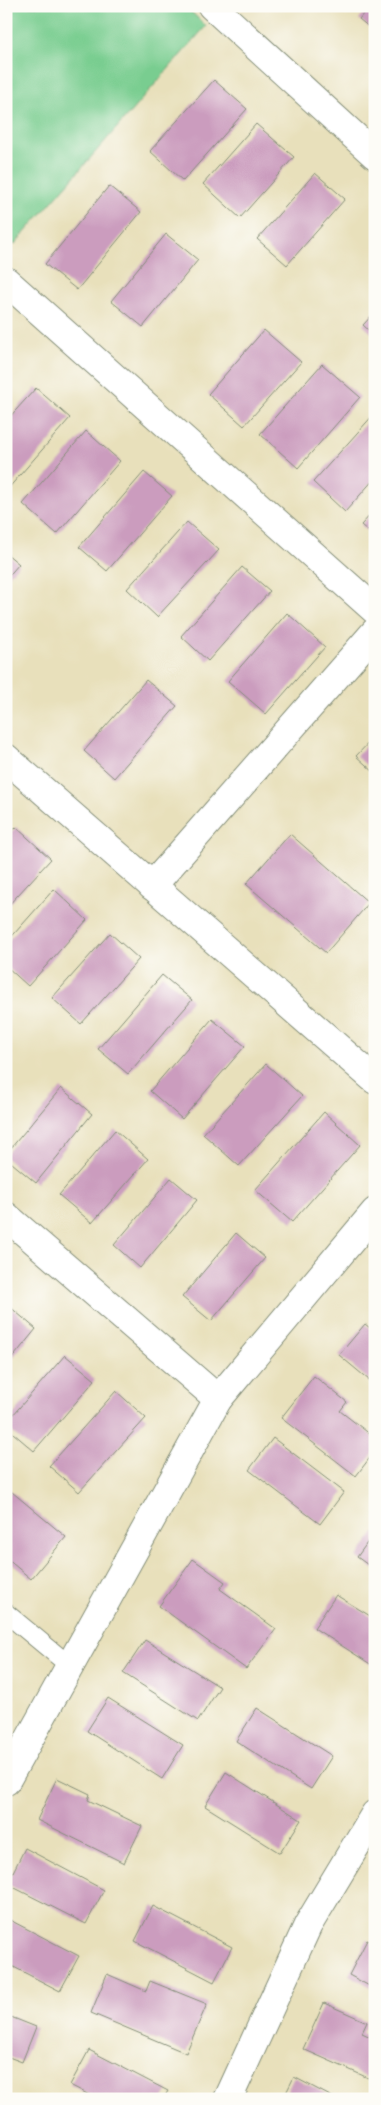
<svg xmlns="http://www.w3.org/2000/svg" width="381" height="2105" font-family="'Shantell Sans',sans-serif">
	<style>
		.green { fill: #79cd90; stroke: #4c8562 }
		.building { fill: #cb9cbe }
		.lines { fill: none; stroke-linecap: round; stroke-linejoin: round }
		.service-casing { stroke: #848e78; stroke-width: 20 }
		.minor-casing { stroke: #848e78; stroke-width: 30 }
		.service { stroke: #fff; stroke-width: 18 }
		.minor { stroke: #fff; stroke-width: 28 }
	</style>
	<rect width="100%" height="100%" fill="#fdfcf7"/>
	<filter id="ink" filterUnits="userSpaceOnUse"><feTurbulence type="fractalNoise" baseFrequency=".02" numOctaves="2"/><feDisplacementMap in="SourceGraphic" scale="10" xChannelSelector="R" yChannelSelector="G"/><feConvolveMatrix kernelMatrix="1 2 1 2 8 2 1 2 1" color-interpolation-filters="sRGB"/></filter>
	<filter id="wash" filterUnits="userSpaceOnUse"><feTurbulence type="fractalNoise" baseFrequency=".0096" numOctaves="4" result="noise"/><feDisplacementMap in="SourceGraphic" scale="20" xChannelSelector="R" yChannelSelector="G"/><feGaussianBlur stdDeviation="1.12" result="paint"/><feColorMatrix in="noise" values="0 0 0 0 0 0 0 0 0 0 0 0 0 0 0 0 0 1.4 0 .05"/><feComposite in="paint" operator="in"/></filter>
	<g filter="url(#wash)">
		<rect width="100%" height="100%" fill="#e8e0bb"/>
		<path class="green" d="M6 6H185L206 26 14 245 6 239Z"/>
		<g id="blocks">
			<g class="building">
				<path d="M370 6H375V32L359 19Z"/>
				<path d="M214 80 247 109 183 181 150 151Z"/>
				<path d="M256 124 294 157 240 218 203 184Z"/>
				<path d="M315 173 345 199 287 265 257 239Z"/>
				<path d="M109 186 141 212 77 290 45 264Z"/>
				<path d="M166 234 198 260 143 327 111 301Z"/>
				<path d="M375 312V336L363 325Z"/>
				<path d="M264 330 301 362 244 426 208 394Z"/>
				<path d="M322 364 360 397 298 468 260 434Z"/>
				<path d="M36 388 70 418 6 491V421Z"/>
				<path d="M375 413V478L345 512 313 482Z"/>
				<path d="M86 431 120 461 57 534 23 504Z"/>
				<path d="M144 472 172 496 107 571 79 547Z"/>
				<path d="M375 510V537L361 525Z"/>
				<path d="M187 522 219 550 157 617 127 589Z"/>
				<path d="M6 553 19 564 6 579Z"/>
				<path d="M242 567 270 591 208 661 181 636Z"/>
				<path d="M287 613 325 647 266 714 228 681Z"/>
				<path d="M146 680 177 706 114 778 84 751Z"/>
				<path d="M375 736V773L356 756Z"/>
				<path d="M16 827 51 859 6 908V838Z"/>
				<path d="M290 834 369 903 326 953 246 884Z"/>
				<path d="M54 889 87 920 28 986 6 966V943Z"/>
				<path d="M110 933 139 959 81 1024 52 998Z"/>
				<path d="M162 975 192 1000 128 1074 98 1049Z"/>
				<path d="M212 1019 245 1046 182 1119 150 1091Z"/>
				<path d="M266 1064 302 1096 239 1166 203 1134Z"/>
				<path d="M61 1088 92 1114 36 1183 6 1158V1154Z"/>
				<path d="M324 1112 360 1145 292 1222 255 1190Z"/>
				<path d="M115 1130 148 1159 92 1223 59 1195Z"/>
				<path d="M171 1178 197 1200 140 1268 114 1245Z"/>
				<path d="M236 1233 265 1258 211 1321 182 1297Z"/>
				<path d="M9 1306 36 1329 6 1366V1309Z"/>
				<path d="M365 1324 375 1332V1385L339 1355Z"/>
				<path d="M65 1355 95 1380 34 1451 6 1427V1423Z"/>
				<path d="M314 1376 347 1402 340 1411 375 1438V1451L356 1476 281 1418Z"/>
				<path d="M116 1391 146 1418 79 1492 49 1466Z"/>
				<path d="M273 1438 344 1492 320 1524 249 1470Z"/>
				<path d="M6 1487 66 1537 31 1579 6 1558Z"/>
				<path d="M375 1532V1570L357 1557Z"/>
				<path d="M193 1559 225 1582 220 1589 276 1629 246 1669 159 1606Z"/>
				<path d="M336 1595 375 1619V1667L314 1628Z"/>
				<path d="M145 1640 220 1687 198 1721 123 1673Z"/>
				<path d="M108 1698 183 1745 162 1779 87 1731Z"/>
				<path d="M257 1708 332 1756 311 1789 236 1741Z"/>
				<path d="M226 1772 301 1820 280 1853 205 1806Z"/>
				<path d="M57 1778 90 1794 88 1800 142 1826 124 1863 37 1820Z"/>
				<path d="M25 1848 104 1890 86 1924 7 1884Z"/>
				<path d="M153 1906 232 1947 214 1982 135 1941Z"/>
				<path d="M6 1918 79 1956 60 1991 6 1963Z"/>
				<path d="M367 1940 375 1944V1989L349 1975Z"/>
				<path d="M107 1974 146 1991 150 1981 207 2004 186 2053 91 2013Z"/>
				<path d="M324 2003 367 2022 362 2033 375 2039V2081L303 2049Z"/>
				<path d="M6 2015 36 2027 22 2062 6 2056Z"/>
				<path d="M89 2050 168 2091 163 2099H97L70 2085Z"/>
				<path d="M294 2077 336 2099H283Z"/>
			</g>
		</g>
	</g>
	<g filter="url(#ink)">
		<use href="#blocks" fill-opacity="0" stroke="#848e78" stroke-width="1"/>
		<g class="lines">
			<defs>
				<path id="service" d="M6 1613 70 1666"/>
				<g id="minor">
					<path d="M212 6 375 155"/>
					<path d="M6 281 375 610"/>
					<path d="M6 758 375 1080"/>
					<path d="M152 886 375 632"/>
					<path d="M6 1216 218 1399"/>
					<path d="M6 1781 218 1399 375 1212"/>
					<path d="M228 2099 308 1925 375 1814"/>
				</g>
			</defs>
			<use href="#service" class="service-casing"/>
			<use href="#minor" class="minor-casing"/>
			<use href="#service" class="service"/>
			<use href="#minor" class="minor"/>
		</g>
	</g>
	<rect width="381" height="2105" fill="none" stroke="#fdfcf7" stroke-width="25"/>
</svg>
